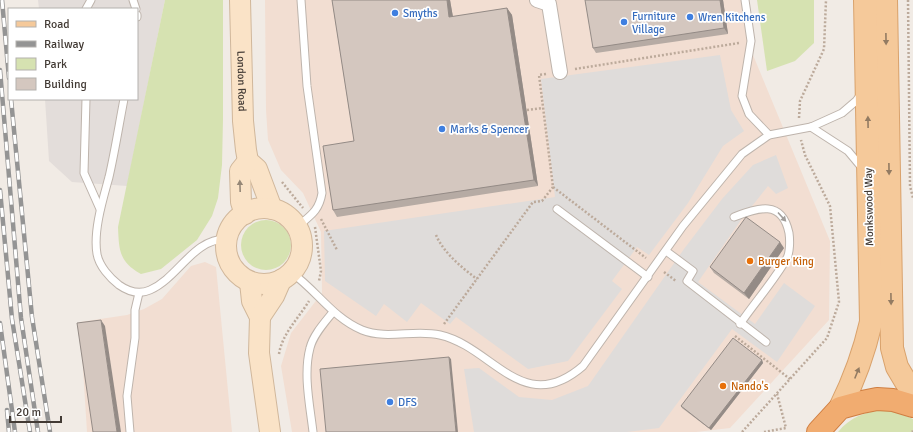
<svg xmlns="http://www.w3.org/2000/svg" width="913" height="432" font-family="Signika,sans-serif">
	<style>
		.commercial { fill: #f2ded2 }
		.industrial { fill: #e3ddda }
		.green { fill: #d6e2b1 }
		.parking { fill: #dfdcda }
		.lines { fill: none; stroke-linecap: round; stroke-linejoin: round }
		.lane-casing { stroke: #beb4ac; stroke-width: 9 }
		.street-casing { stroke: #beb4ac; stroke-width: 16 }
		.secondary-casing { stroke: #d0b79b; stroke-width: 22 }
		.primary-casing { stroke: #d9a26c; stroke-width: 24 }
		.highway-casing { stroke: #cf7e41; stroke-width: 24 }
		.path { stroke: #bcaa9b; stroke-width: 2.5; stroke-dasharray: 2 2; stroke-linecap: butt }
		.lane { stroke: #fff; stroke-width: 7 }
		.street { stroke: #fff; stroke-width: 14 }
		.secondary { stroke: #fae3c7; stroke-width: 20 }
		.primary { stroke: #f5c99a; stroke-width: 22 }
		.highway { stroke: #f1ac70; stroke-width: 22 }
		.rail-casing { stroke: #949494; stroke-width: 4.5 }
		.rail { stroke: #fff; stroke-width: 3; stroke-dasharray: 9; stroke-linecap: butt }
		.wall { fill: #b6aba4 }
		.shaded-wall { fill: #948b86 }
		.building { fill: #d4c7bf; stroke: #948b86 }
		.oneway { fill: #937b62 }
		.oneway2 { fill: #958777 }
		.oneway3 { fill: #a19d9a }
		.shop-dot { fill: #3f7fe0; stroke: #fff; stroke-width: 1.5 }
		.food-dot { fill: #e8710a; stroke: #fff; stroke-width: 1.5 }
		.labels { text-anchor: middle; dominant-baseline: central; stroke-width: 3.5; stroke-linejoin: round; paint-order: stroke }
		.shop-label { font-size: 11px; fill: #366cbe; stroke: #fff; text-anchor: start }
		.street-label { font-size: 11px; fill: #433b35; stroke: #fff }
		.food-label { font-size: 11px; fill: #c56008; stroke: #fff; text-anchor: start }
	</style>
	<rect width="100%" height="100%" fill="#f1ebe5"/>
	<g class="commercial">
		<path d="M265 0H744L753 55 830 241 829 320 730 428 696 432H292L281 366 291 333 322 293 321 232 303 193 281 170 268 140 266 110Z"/>
		<path d="M205 262 216 267 232 432H87L80 322 127 315 144 309 162 299 191 266Z"/>
	</g>
	<path class="industrial" d="M38 0H165L127 186 72 182 49 161 45 99H137V9H39Z"/>
	<g class="green">
		<path d="M165 0H223V119L222 165 218 198 212 216 197 240 161 269 141 274C119 262 119 250 118 227Z"/>
		<path d="M757 0H814V43L795 61 767 71Z"/>
		<circle cx="266" cy="245" r="25"/>
		<path d="M886 410 897 412 913 419V432H838C850 417 866 411 886 410Z"/>
	</g>
	<g class="parking">
		<path d="M720 55 731 110 744 131 723 146 688 203 649 255 637 247 612 281 622 289 568 361 528 369 456 317 450 324 421 303 407 322 384 304 376 316 325 281 324 231 555 197 541 79Z"/>
		<path d="M776 155 788 188 776 194 768 186 741 220 698 282 755 324 784 283 815 306 777 362 732 329 659 428 627 432H474L464 369 479 368 519 397 552 400 588 386 684 249 722 199 753 165Z"/>
	</g>
	<g class="lines">
		<defs>
			<g id="lane">
				<path d="M133 0 136 9"/>
				<path d="M745 0 751 41 742 96 749 114 769 135"/>
				<path d="M86 9 91 0"/>
				<path d="M137 15V17"/>
				<path d="M86 99 84 173 100 209"/>
				<path d="M124 99C119 125 115 151 109 177 103 199 93 231 97 254 99 266 110 278 119 285 129 292 139 295 150 290 179 277 193 239 226 239"/>
				<path d="M811 127 848 151 863 169"/>
				<path d="M557 209 648 277"/>
				<path d="M734 217C758 208 782 199 789 233 790 240 790 252 787 258 774 281 755 302 740 324"/>
				<path d="M297 227C311 215 319 211 322 193L307 86 301 0"/>
				<path d="M666 251 693 271 687 281 766 342"/>
				<path d="M292 273C317 291 333 318 362 330 387 340 415 329 440 335 493 347 523 418 583 366L683 226 742 154 769 135 811 127 842 113 856 101 861 94"/>
				<path d="M130 432 127 396 135 338V310L139 293"/>
				<path d="M313 432C310 406 303 374 310 348 313 335 325 322 333 312"/>
			</g>
			<path id="street" d="M537 0 549 4 560 72"/>
			<g id="secondary">
				<path id="s1" d="M240 0 243 121 246 150 248 161 257 169 272 209"/>
				<circle cx="264" cy="246" r="38"/>
				<path d="M245 214 241 202 240 171 248 161"/>
				<path d="M250 282 252 301 260 317 259 353 270 432"/>
				<path d="M260 317 274 296 281 280"/>
			</g>
			<g id="primary">
				<path d="M886 0 892 348 897 367 913 394"/>
				<path d="M840 408C854 380 864 353 871 322L865 0"/>
			</g>
			<path id="highway" d="M818 432 840 408 862 402 877 399 893 400 913 406"/>
		</defs>
		<use href="#lane" class="lane-casing"/>
		<use href="#street" class="street-casing"/>
		<use href="#secondary" class="secondary-casing"/>
		<use href="#primary" class="primary-casing"/>
		<use href="#highway" class="highway-casing"/>
		<g class="path">
			<path d="M908 0 910 186 913 198"/>
			<path d="M575 69 739 43"/>
			<path d="M546 74 539 75 553 187 646 258"/>
			<path d="M527 110 543 108"/>
			<path d="M799 118 800 101 824 49 826 0"/>
			<path d="M282 182 303 208"/>
			<path d="M321 219 337 250"/>
			<path d="M315 227 321 271 319 281"/>
			<path d="M436 235C443 252 462 268 477 279"/>
			<path d="M664 272 676 281"/>
			<path d="M444 324 533 202 542 201 553 187"/>
			<path d="M735 336 790 379"/>
			<path d="M279 354C282 334 298 319 309 301"/>
			<path d="M742 432 827 338 839 302 830 206 805 155 801 140"/>
			<path d="M764 432 786 428 777 394"/>
			<path d="M912 432 913 431"/>
		</g>
		<use href="#lane" class="lane"/>
		<use href="#street" class="street"/>
		<use href="#secondary" class="secondary"/>
		<use href="#primary" class="primary"/>
		<use href="#highway" class="highway"/>
		<defs>
			<g id="rail">
				<path d="M2 0 9 78"/>
				<path d="M0 70 21 318 38 432"/>
				<path d="M11 99 32 317 50 432"/>
				<path d="M0 190 12 319 30 432"/>
				<path d="M0 323 15 432"/>
				<path d="M7 410 9 432"/>
			</g>
		</defs>
		<use href="#rail" class="rail-casing"/>
		<use href="#rail" class="rail"/>
	</g>
	<g class="wall">
		<path d="M332 0H450L453 17 507 8 512 15 538 186 337 217 333 210 354 141Z"/>
		<path d="M723 0 728 34 596 53 593 48Z"/>
		<path d="M784 248 749 299 714 273 710 267Z"/>
		<path d="M762 360 763 363 711 430 682 408 681 406Z"/>
	</g>
	<g class="shaded-wall">
		<path d="M447 0H450L454 23 449 17Z"/>
		<path d="M720 0H723L728 34 724 28Z"/>
		<path d="M507 8 512 15 538 186 534 180Z"/>
		<path d="M780 242 784 248 749 299 744 293Z"/>
		<path d="M101 320 105 326 121 432H117Z"/>
		<path d="M449 357 451 359 458 432H456Z"/>
		<path d="M762 360 763 363 711 430 709 428Z"/>
	</g>
	<g class="building">
		<path d="M332 0H447L449 17 507 8 534 180 333 210 323 146 354 141Z"/>
		<path d="M585 0H720L724 28 593 48Z"/>
		<path d="M746 217 780 242 744 293 710 267Z"/>
		<path d="M101 320 117 432H93L77 323Z"/>
		<path d="M733 338 762 360 709 428 681 406Z"/>
		<path d="M449 357 456 432H326L320 369Z"/>
	</g>
	<defs><path id="oneway-solid" d="M-6-.8H1V-3.2L6.5 0L1 3.2V.8H-6Z"/></defs>
	<g class="oneway">
		<use href="#oneway-solid" transform="translate(886 39) rotate(89)"/>
		<use href="#oneway-solid" transform="translate(868 122) rotate(-91)"/>
		<use href="#oneway-solid" transform="translate(889 169) rotate(89)"/>
		<use href="#oneway-solid" transform="translate(891 299) rotate(89)"/>
		<use href="#oneway-solid" transform="translate(857 373) rotate(-68)"/>
	</g>
	<use class="oneway2" href="#oneway-solid" transform="translate(240 186) rotate(-92)"/>
	<use class="oneway3" href="#oneway-solid" transform="translate(782 217) rotate(48)"/>
	<g class="shop-dot">
		<circle cx="395" cy="13" r="4"/>
		<circle cx="690" cy="17" r="4"/>
		<circle cx="624" cy="22" r="4"/>
		<circle cx="442" cy="129" r="4"/>
		<circle cx="390" cy="402" r="4"/>
	</g>
	<g class="food-dot">
		<circle cx="750" cy="261" r="4"/>
		<circle cx="723" cy="386" r="4"/>
	</g>
	<g class="labels">
		<g class="shop-label">
			<text x="403" y="13">Smyths</text>
			<text x="632" y="16">Furniture<tspan x="632" dy="13">Village</tspan></text>
			<text x="698" y="17">Wren Kitchens</text>
			<text x="450" y="129">Marks &amp; Spencer</text>
			<text x="398" y="402">DFS</text>
		</g>
		<g class="street-label">
			<text stroke="none"><textPath href="#s1" startOffset="81">London Road</textPath></text>
			<text transform="translate(869 207) rotate(-91)">Monkswood Way</text>
		</g>
		<g class="food-label">
			<text x="758" y="261">Burger King</text>
			<text x="731" y="386">Nando's</text>
		</g>
	</g>
	<rect x="8" y="8" width="130" height="92" fill="#ffffff" stroke="#b4b1ae"/>
	<rect x="16" y="21" width="20" height="6" fill="#f5c99a" stroke="#b4b1ae"/>
	<text x="44" y="28" font-size="12" fill="#433b35">Road</text>
	<rect x="16" y="41" width="20" height="6" fill="#949494" stroke="#b4b1ae"/>
	<text x="44" y="48" font-size="12" fill="#433b35">Railway</text>
	<rect x="16" y="58" width="20" height="12" fill="#d6e2b1" stroke="#b4b1ae"/>
	<text x="44" y="68" font-size="12" fill="#433b35">Park</text>
	<rect x="16" y="78" width="20" height="12" fill="#d4c7bf" stroke="#b4b1ae"/>
	<text x="44" y="88" font-size="12" fill="#433b35">Building</text>
	<path d="M10 416v6h51v-6" fill="none" stroke="#433b35" stroke-width="2"/>
	<text x="16" y="416" font-size="12" fill="#433b35" stroke="#ffffff" stroke-width="3" paint-order="stroke">20 m</text>
</svg>
